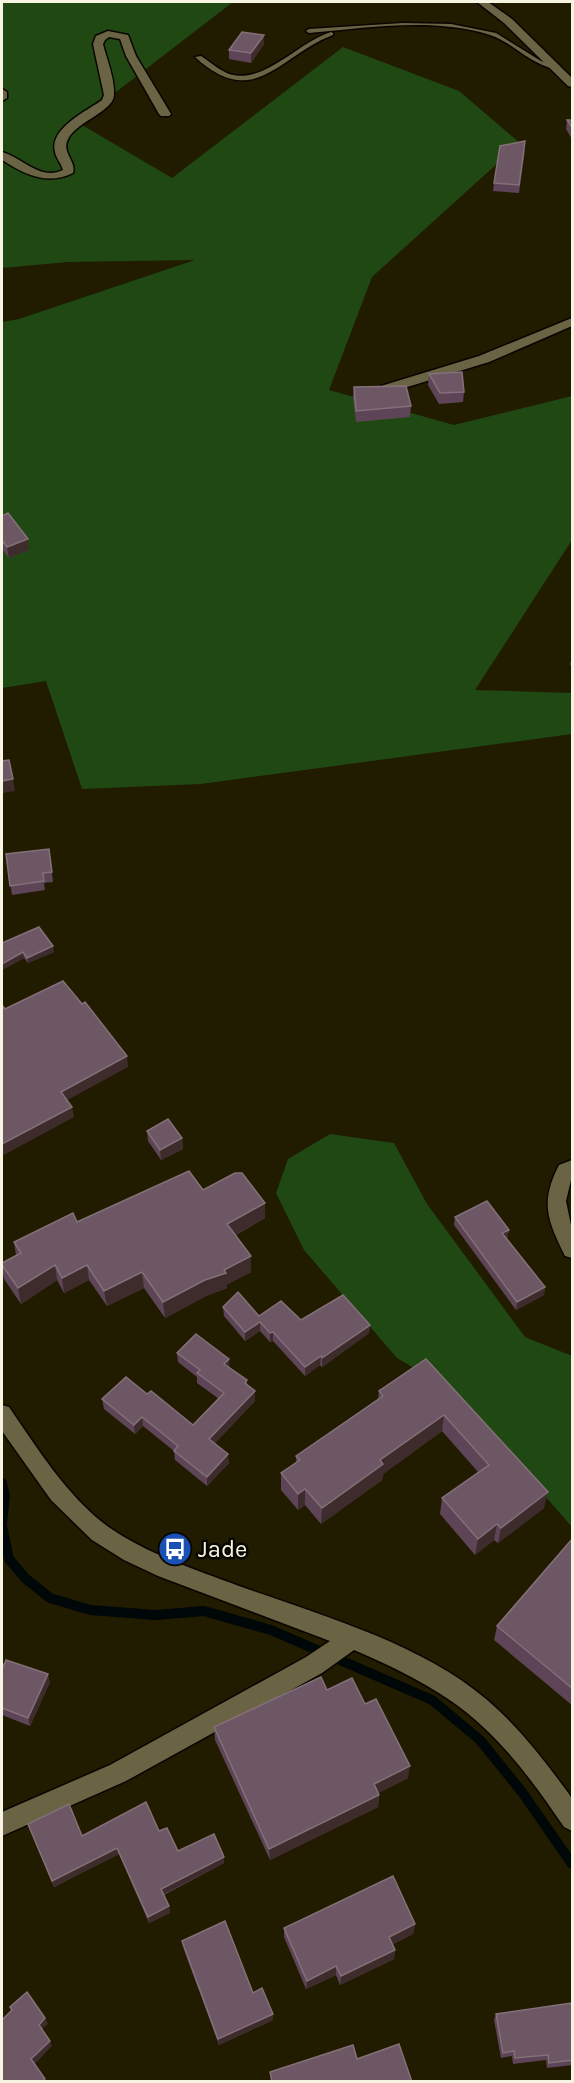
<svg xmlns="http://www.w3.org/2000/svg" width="574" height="2083" font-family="Karla,sans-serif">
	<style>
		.green { fill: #204812 }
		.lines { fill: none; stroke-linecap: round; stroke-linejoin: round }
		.stream { stroke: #000708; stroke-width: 10 }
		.lane-casing { stroke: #0a0500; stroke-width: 3 }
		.street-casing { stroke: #0a0500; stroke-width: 3 }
		.lane { fill: #6a6444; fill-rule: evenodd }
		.street { fill: #6a6444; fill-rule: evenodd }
		.wall { fill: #5d4456 }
		.shaded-wall { fill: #3e2c2d }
		.building { fill: #6d5765; stroke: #837078; stroke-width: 1.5 }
		.labels { text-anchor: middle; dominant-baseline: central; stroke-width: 5; stroke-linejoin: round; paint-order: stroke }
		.near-poi-label { font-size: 24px; fill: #f8f4e2; stroke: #080600; text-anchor: start }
	</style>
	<rect width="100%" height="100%" fill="#211b00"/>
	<g class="green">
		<path d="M2 2H233L77 122 172 178 343 47 459 91 520 143 372 277 329 390 454 425 572 396V540L475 690 572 693V734L201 784 82 789 46 681 2 688V322L19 319 195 260 68 262 2 268Z"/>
		<path d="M330 1134 394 1143 427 1204 525 1337 572 1356V1527L454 1392 397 1358 304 1250 276 1193 288 1159Z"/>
	</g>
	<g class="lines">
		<g class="stream">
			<path d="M2 1483 5 1496 2 1522"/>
			<path d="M2 1526 9 1559 25 1578 50 1598 90 1610 156 1615 204 1611 271 1630 432 1700 480 1740 522 1792 572 1864"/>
		</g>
		<defs>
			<g id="lane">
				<path d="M403 23 451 24 496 33 541 61 559 67 555 69C529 64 514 43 490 35 433 17 367 28 309 33L306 31 309 29Z"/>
				<path d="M331 32 333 33V35C279 55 255 112 195 57L201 56C210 62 219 70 229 74 264 85 298 42 331 32Z"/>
			</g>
			<g id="street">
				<path d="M477 2H488L512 19 572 78V87L568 86 504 23Z"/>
				<path d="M108 31 128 35 136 56 171 114 169 116H161L159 114 126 56 120 39 109 37 105 40 103 44C107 60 115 79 114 95 114 111 76 122 68 139 61 152 77 162 73 173 47 186 24 174 2 160V152C23 158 40 181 63 170 61 163 56 158 55 152 49 128 87 111 102 100L104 95 93 44 96 36Z"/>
				<path d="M2 89 7 92V98L2 101Z"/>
				<path d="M572 318V326L489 362 391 392H381L379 389 381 386 479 356Z"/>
				<path d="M572 1160V1176L566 1201 572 1230V1258L565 1256C547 1219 540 1202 559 1165Z"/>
				<path d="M2 1405 9 1407C38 1449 66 1495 107 1526 147 1554 194 1569 239 1586 320 1615 420 1643 486 1699 518 1726 544 1760 569 1794L572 1799V1831L564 1827C536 1786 506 1744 466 1712 433 1686 394 1667 354 1650L322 1673 126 1781 2 1836V1812L110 1765 306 1657 330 1641 158 1576 124 1560 92 1540 51 1500 2 1431Z"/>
			</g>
		</defs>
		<use href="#lane" class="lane-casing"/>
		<use href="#street" class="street-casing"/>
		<use href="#lane" class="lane"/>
		<use href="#street" class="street"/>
	</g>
	<g class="wall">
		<path d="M264 35V44L251 63 229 59V50Z"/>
		<path d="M567 120 573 129V141L566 129Z"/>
		<path d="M525 150 519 193 493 191 494 183Z"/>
		<path d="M429 374 464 392 463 402 439 404 428 385Z"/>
		<path d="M354 387 411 406 410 417 356 422 353 397Z"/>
		<path d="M2 516 29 550 9 558 2 549Z"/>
		<path d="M573 651V665H570Z"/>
		<path d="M49 849 53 882 44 883 45 890 12 895 6 854Z"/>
		<path d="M2 943 54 952 28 963 24 958 2 970Z"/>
		<path d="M147 1131 182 1138 183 1149 161 1160 148 1141Z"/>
		<path d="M203 1190 265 1203V1218L236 1235 251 1256V1272L226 1285 227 1288 206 1296 165 1318 144 1288 107 1306 89 1280 64 1293 57 1280 21 1304 4 1279 2 1269V1263L16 1255 14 1242 77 1222Z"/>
		<path d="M455 1217 509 1230 507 1239 545 1287 544 1295 516 1310 454 1225Z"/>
		<path d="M223 1307 259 1316 370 1325 369 1333 322 1367 320 1365 305 1376 273 1341 270 1342 260 1331 245 1341 224 1316Z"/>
		<path d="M177 1353 229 1368 247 1380V1386L255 1391V1401L215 1443 229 1463 207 1486 175 1460 174 1451 143 1426 135 1434 104 1409 102 1399 147 1394 193 1425 219 1399 197 1383V1377L178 1362Z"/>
		<path d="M426 1359 544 1508 498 1543 494 1540 475 1555 440 1514 442 1498 478 1472 442 1431 383 1474 382 1480 321 1524 305 1505 298 1510 281 1490V1473L296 1463V1456L378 1399 379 1391Z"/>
		<path d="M573 1538V1706L494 1640 497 1626Z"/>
		<path d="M2 1669 50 1682 30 1726 2 1715Z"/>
		<path d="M327 1690 365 1704 408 1778 378 1793 379 1795 378 1807 270 1860 215 1740 214 1727Z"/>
		<path d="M28 1824 82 1836 159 1831 178 1851 224 1857V1863L164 1895 169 1906 170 1913 149 1923 119 1854 54 1887Z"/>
		<path d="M415 1924 413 1934 393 1944 395 1950 394 1959 340 1985 336 1975 306 1989 284 1937V1928Z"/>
		<path d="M182 1941 253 1993 273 2014V2020L219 2045 183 1947Z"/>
		<path d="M573 2013V2065L547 2068 546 2060 513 2064 512 2056 501 2058 494 2020 496 2014Z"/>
	</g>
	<g class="shaded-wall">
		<path d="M264 35V44L251 63V53Z"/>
		<path d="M28 539 29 550 9 558 7 547Z"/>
		<path d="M13 779 15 791 2 793V781Z"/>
		<path d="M53 946 54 952 28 963 27 958Z"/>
		<path d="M23 952 24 958 2 970V964Z"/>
		<path d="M127 1056 128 1067 62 1103 61 1092Z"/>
		<path d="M72 1107 74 1117 2 1156V1144Z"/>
		<path d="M182 1138 183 1149 161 1160 160 1150Z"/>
		<path d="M265 1203V1218L228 1239 227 1224Z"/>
		<path d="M509 1230 507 1239 502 1233Z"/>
		<path d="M251 1256V1272L226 1285 227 1288 206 1296 165 1318 163 1302Z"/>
		<path d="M55 1265 57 1280 21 1304 18 1288Z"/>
		<path d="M87 1265 89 1280 64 1293 62 1278Z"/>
		<path d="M142 1272 144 1288 107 1306 104 1291Z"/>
		<path d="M545 1287 544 1295 516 1310 517 1302Z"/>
		<path d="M260 1322V1331L245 1341V1332Z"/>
		<path d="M370 1325 369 1333 322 1367V1358Z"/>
		<path d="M273 1332V1341L270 1342V1333Z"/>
		<path d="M321 1356 320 1365 305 1376V1367Z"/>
		<path d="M229 1359 230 1368 224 1364Z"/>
		<path d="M255 1391V1401L210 1448 209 1439Z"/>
		<path d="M444 1415 442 1431 383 1474 382 1480 321 1524 322 1508 380 1460Z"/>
		<path d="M142 1417 143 1426 135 1434 134 1425Z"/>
		<path d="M228 1454 229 1463 207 1486V1477Z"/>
		<path d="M305 1489V1505L298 1510V1494Z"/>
		<path d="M548 1492 544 1508 498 1543 501 1528Z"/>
		<path d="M497 1524 494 1540 475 1555 478 1539Z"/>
		<path d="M48 1674 50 1682 30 1726 28 1718Z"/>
		<path d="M410 1766 408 1778 372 1796 374 1784Z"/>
		<path d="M379 1795 378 1807 270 1860 269 1849Z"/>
		<path d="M117 1848 119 1854 54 1887 52 1881Z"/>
		<path d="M224 1857V1863L162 1895 161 1889Z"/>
		<path d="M169 1906 170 1913 149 1923 148 1917Z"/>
		<path d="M415 1924 413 1934 388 1946 389 1937Z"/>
		<path d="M395 1950 394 1959 340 1985 341 1976Z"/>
		<path d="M336 1966V1975L306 1989 307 1981Z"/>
		<path d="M273 2014V2020L219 2045 218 2039Z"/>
		<path d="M45 2018 48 2024 41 2030 39 2025Z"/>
		<path d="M50 2041 52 2046 34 2065 31 2059Z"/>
	</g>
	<g class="building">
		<path d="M242 32 264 35 251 53 229 50Z"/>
		<path d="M567 120H573V129Z"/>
		<path d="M525 141 519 185 494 183 500 146Z"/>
		<path d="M462 372 464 392 440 393 429 374Z"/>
		<path d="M406 386 411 406 356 411 354 387Z"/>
		<path d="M8 513 28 539 7 547 2 540V516Z"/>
		<path d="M9 760 13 779 2 781V761Z"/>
		<path d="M49 849 52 872 43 873 44 881 10 886 6 854Z"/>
		<path d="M39 927 53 946 27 958 23 952 2 964V943Z"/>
		<path d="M63 981 82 1004 85 1002 127 1056 61 1092 72 1107 2 1144V1005L5 1009Z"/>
		<path d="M168 1119 182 1138 160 1150 147 1131Z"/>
		<path d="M189 1171 203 1190 235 1173H242L265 1203 227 1224 251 1256 224 1270 226 1273 205 1280 163 1302 142 1272 104 1291 87 1265 62 1278 55 1265 18 1288 2 1265V1263L21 1253 14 1242 73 1213 77 1222Z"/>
		<path d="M487 1201 509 1230 502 1233 545 1287 517 1302 455 1217Z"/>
		<path d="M238 1292 259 1316 281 1301 301 1320 343 1295 370 1325 322 1358 321 1356 305 1367 273 1332 270 1333 260 1322 245 1332 223 1307Z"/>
		<path d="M196 1334 229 1359 224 1364 247 1380 245 1383 255 1391 209 1439 228 1454 207 1477 174 1451 178 1446 142 1417 134 1425 102 1399 126 1377 147 1394 151 1391 193 1425 224 1393 197 1373 200 1370 177 1353Z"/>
		<path d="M426 1359 548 1492 501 1528 497 1524 478 1539 442 1498 489 1465 444 1415 380 1460 383 1464 322 1508 305 1489 298 1494 281 1473 300 1460 296 1456 383 1396 379 1391Z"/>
		<path d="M573 1538V1689L497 1626Z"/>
		<path d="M6 1660 48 1674 28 1718 2 1708V1669Z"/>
		<path d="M321 1677 327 1690 352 1678 365 1704 376 1699 410 1766 374 1784 379 1795 269 1849 214 1727Z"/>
		<path d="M146 1802 159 1831 167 1828 178 1851 214 1834 224 1857 161 1889 169 1906 148 1917 117 1848 52 1881 28 1824 69 1804 82 1836Z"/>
		<path d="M393 1876 415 1924 389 1937 395 1950 341 1976 336 1966 307 1981 284 1928Z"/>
		<path d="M225 1921 253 1993 262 1988 273 2014 218 2039 182 1941Z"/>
		<path d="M27 1992 45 2018 39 2025 50 2041 31 2059 45 2079 42 2082H2V2020L12 2010 10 2007Z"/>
		<path d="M571 2003 573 2013V2060L549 2063 548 2055 515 2058 514 2051 503 2053 496 2014Z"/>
		<path d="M399 2044 412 2082H272L270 2072 353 2045 357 2059Z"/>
	</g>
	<defs>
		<symbol id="bus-disc" viewBox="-11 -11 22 22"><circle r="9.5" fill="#1a4fb4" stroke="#080600"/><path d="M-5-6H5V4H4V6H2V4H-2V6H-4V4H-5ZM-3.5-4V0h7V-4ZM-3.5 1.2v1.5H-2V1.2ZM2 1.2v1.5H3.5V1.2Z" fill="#fff"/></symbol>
	</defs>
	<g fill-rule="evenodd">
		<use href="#bus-disc" x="156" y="1530" width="38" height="38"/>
	</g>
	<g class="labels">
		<g class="near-poi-label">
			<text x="198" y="1549">Jade</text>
		</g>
	</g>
	<rect width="574" height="2083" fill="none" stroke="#f8f4e2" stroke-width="6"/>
</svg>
